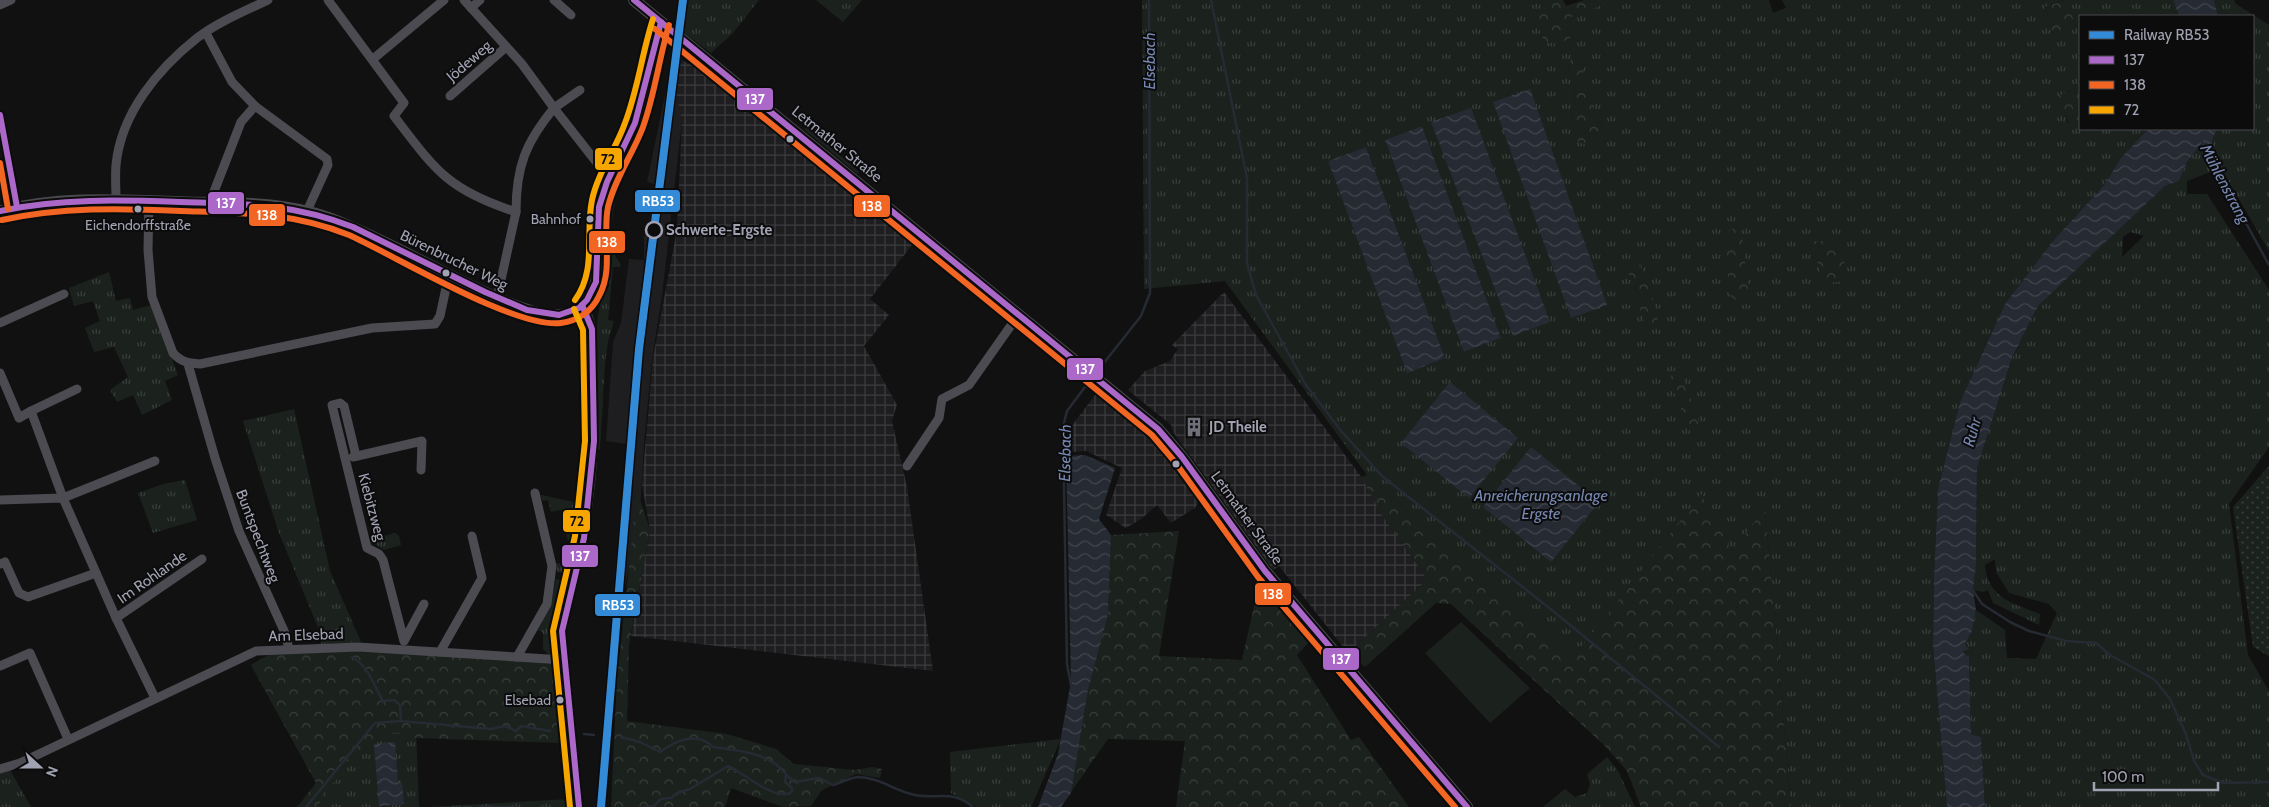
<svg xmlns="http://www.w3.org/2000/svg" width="2269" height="807" font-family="Cabin,sans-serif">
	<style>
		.built { fill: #1e1e20 }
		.industrial { fill: url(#industrial-grid) }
		.grass { fill: url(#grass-tufts); fill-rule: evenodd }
		.forest { fill: url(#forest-crowns) }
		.garden { fill: url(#garden-dots) }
		.pitch { fill: #1b221d }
		.water { fill: url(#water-waves) }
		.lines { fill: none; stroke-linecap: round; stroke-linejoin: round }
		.stream { stroke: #252a33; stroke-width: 2.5 }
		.street { stroke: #4b4b51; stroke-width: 9 }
		.secondary { stroke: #49494e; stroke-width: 11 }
		.primary { stroke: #48474c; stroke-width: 12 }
		.bus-1-casing { stroke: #0c0c0d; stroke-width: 10 }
		.bus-2-casing { stroke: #0c0c0d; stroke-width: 10 }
		.bus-3-casing { stroke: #0c0c0d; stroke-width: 10 }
		.bus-1 { stroke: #ac68c9; stroke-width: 6 }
		.bus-2 { stroke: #f26522; stroke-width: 6 }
		.bus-3 { stroke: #f7a600; stroke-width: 6 }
		.rail-1-casing { stroke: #0c0c0d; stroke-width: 11 }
		.rail-1 { stroke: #338bd7; stroke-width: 8 }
		.bus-dot { fill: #a1a3b3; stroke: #0c0c0d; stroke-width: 2 }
		.stop-dot { fill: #0c0c0d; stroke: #a1a3b3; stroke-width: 2.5 }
		.labels { text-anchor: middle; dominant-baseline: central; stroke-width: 4; stroke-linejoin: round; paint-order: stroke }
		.bus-label { font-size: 14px; fill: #a1a3b3; stroke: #0c0c0d; text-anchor: end }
		.street-label { font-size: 15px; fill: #a1a3b3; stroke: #0c0c0d }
		.stop-label { font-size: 15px; font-weight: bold; fill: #a1a3b3; stroke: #0c0c0d; text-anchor: start }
		.poi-label { font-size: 15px; font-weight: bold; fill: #a1a3b3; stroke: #0c0c0d; text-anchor: start }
		.water-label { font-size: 16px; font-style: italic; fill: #7688b1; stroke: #0c0c0d }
		.line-badge { stroke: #0c0c0d; stroke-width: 2 }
		.badge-label { font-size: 14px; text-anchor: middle; font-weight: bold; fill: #fff }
		.pale-badge-label { font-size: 14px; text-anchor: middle; font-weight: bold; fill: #111 }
	</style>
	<defs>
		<pattern id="industrial-grid" width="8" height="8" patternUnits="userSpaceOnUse" patternTransform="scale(1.25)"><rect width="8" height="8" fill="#1e1e20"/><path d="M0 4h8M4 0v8" fill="none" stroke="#3c3c3e"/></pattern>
		<pattern id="grass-tufts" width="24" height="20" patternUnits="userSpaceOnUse" patternTransform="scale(1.25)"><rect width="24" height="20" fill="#1b221d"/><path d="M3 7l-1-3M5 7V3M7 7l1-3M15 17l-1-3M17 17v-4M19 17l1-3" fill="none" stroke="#393f3b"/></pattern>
		<pattern id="forest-crowns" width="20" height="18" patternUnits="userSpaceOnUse" patternTransform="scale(1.25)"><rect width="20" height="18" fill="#1b221d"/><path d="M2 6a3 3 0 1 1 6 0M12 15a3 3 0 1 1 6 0" fill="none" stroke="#393f3b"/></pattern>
		<pattern id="garden-dots" width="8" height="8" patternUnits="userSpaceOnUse" patternTransform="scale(1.25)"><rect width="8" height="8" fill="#1b221d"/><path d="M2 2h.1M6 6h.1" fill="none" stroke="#393f3b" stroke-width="1.8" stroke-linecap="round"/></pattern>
		<pattern id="water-waves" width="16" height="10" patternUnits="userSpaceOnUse" patternTransform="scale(1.25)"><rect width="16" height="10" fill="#252a33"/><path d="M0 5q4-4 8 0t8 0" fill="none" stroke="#42464e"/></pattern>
	</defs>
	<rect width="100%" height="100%" fill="#111112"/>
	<path class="built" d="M674 42 680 46 675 89 682 121 662 296 652 359 644 444 641 496 625 588 613 592 626 444 606 441 613 342 621 323 629 259 644 260V236L647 235 654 184 647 182 666 90Z"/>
	<g class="industrial">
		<path d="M679 59 705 71 919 236 870 299 889 315 864 346 897 405 892 421 907 487 933 671 631 636 650 530 642 484 653 358 677 229 682 121 675 89Z"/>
		<path d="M1224 292 1368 486 1382 515 1424 574V583L1348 653 1279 566 1273 570 1173 432 1171 425 1128 390 1145 371 1170 361 1178 349 1172 345Z"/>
		<path d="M1098 391 1147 431 1203 494 1195 508 1171 523 1157 505 1141 519 1126 528 1106 515 1122 468 1086 451 1072 452 1071 427Z"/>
	</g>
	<g class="grass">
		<path d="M687 0H759L733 33 711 53 682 31Z"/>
		<path d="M816 0H862L843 22Z"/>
		<path d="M1142 0H1541L1543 7 1569 18 1614 0H1769L1773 13 1786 8 1782 0H2065L2045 7 2052 33 2076 26 2066 0H2173L2179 16H2080V87L2059 96 2068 123 2080 119V129H2148L2120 159 2105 184 2052 242 2005 304 1960 402 1938 489 1934 576 1933 645 1947 807H1791L1765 508 1732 551 1701 495 1574 657 1367 475 1225 281 1144 289ZM1580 59 1592 106 1606 135 1571 119 1576 97 1568 66ZM1422 126 1501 338 1464 352 1385 140ZM1366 147 1445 358 1407 372 1328 161Z"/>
		<path d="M2214 0H2234L2236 4 2269 25V251L2221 168 2187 181V194H2207L2269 290V447L2229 504 2248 655 2269 691V807H1985L1981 737 1971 734 1969 656 1965 655 1963 651 1968 646 1965 644 1972 631 1976 610 2005 630 2007 658 2036 659 2057 613 2049 604 2009 593 1996 572 1995 559 1985 565C1988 599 2013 603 2040 614L2039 625 1993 603 1988 590 1983 592 1973 590 1976 565 1977 468 2012 359 2038 306 2165 186 2179 181 2187 162 2201 143 2210 145 2217 129H2253V16H2218ZM2130 232 2144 236 2122 257 2123 237Z"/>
		<path d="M807 121 810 122 807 127 859 172 858 174 805 130Z"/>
		<path d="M612 191 616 194C613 216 604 246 621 264L620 267H613L608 320 614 321 608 341 605 364 600 449 597 450C600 409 594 368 597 327 598 307 605 289 606 270 607 249 599 207 612 191Z"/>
		<path d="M109 272 116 301 130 298 133 310 152 305 178 375 165 381 172 400 142 415 133 395 117 402 110 390 128 377 114 347 94 352 85 328 100 321 93 301 74 306 69 288Z"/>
		<path d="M580 322 587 328 591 400 590 437 586 438Z"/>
		<path d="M294 409 330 571 361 642 321 644 322 637 279 533 243 421Z"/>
		<path d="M586 444 591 448 584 500 577 499Z"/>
		<path d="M185 480 197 520 153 533 138 493 163 484Z"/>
		<path d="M541 495 583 504 577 556 562 613 558 642 549 655 543 649V633L538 630 551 606 556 579 562 580 563 573 557 572 556 564 564 562 562 550 570 548 565 528 573 525 569 508 551 512 548 500 542 501Z"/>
		<path d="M395 533 399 536 401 545 384 550 375 544 370 545 368 540Z"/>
		<path d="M374 718 416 731 419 807H307Z"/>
		<path d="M1061 739 1031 807H977L951 793 950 752Z"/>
		<path d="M1607 757 1618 771 1635 807H1543L1565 789 1575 797 1587 793 1590 784 1587 774Z"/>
		<path d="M10 770 31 807H0V773Z"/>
		<path d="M570 799 571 807H428Z"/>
	</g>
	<g class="forest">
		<path d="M1541 0H1563L1566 6 1584 0H1614L1569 18 1571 37 1560 44 1544 42 1533 13 1543 7Z"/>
		<path d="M2066 0 2076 26 2052 33 2045 7Z"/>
		<path d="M1571 59H1580L1592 106 1606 135 1600 143 1591 147 1578 142 1571 119 1576 97 1568 66Z"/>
		<path d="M2080 87V119L2069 123 2058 96Z"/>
		<path d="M1741 227 1750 305 1738 302 1730 296 1724 240 1729 230Z"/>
		<path d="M1811 241 1838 242 1850 281 1824 283Z"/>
		<path d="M1631 264H1640L1659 316 1655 324H1645L1628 271Z"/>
		<path d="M1672 373H1681L1703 431 1697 437 1691 433 1669 380Z"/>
		<path d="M1367 475 1574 657 1701 494 1732 551 1765 508 1791 807H1641L1627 771 1605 746 1451 604 1436 603 1365 667 1348 653 1424 583V574L1382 515 1361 477Z"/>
		<path d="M637 491 650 530 629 644 627 721 727 734 776 749 794 764 855 770 872 767 882 769 880 778 856 774 822 790 811 806 783 807 731 788 725 807H611L617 680Z"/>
		<path d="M1179 531 1159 656 1242 660 1259 584 1309 642 1297 655 1351 740 1359 737 1409 807H1176L1185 741 1108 739 1071 792 1088 690 1108 615 1111 535Z"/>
		<path d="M275 651 439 653 555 661 566 718 560 727 563 743 416 738C375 718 355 756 334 783L328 782 322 789 324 798 316 807H297L316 783 251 665Z"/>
	</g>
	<path class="garden" d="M2269 466V656L2253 647 2233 507Z"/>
	<path class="pitch" d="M1461 622 1530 688 1490 723 1425 653Z"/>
	<g class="water">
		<path d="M2173 0H2214L2218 16H2179Z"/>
		<path d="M1530 89 1607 305 1571 318 1493 102Z"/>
		<path d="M1471 108 1550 322 1513 336 1431 122Z"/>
		<path d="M1422 126 1501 338 1464 352 1385 140Z"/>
		<path d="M2148 129H2217L2210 145 2201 144 2187 162 2179 181 2165 186 2038 306 2012 358 1977 468 1976 565 1973 590 1976 610 1972 631 1965 644 1969 649 1963 651 1965 655 1969 656 1971 734 1981 737 1985 807H1947L1933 645 1934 576 1938 489 1960 402 2005 304 2052 242 2105 184 2120 159Z"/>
		<path d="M1366 147 1445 358 1407 373 1328 161Z"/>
		<path d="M1450 382 1518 438 1469 498 1401 443Z"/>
		<path d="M1531 447 1599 502 1551 562 1483 507Z"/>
		<path d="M1085 455 1115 468 1099 519 1111 535 1108 615 1088 690 1071 793 1061 807H1038L1058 754 1071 681 1066 456Z"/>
		<path d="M395 742 398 782H402L404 804 379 806 374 744Z"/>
	</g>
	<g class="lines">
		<g class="stream">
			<path d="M1211 0 1247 178V263L1256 295 1306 385 1342 432 1382 476 1553 611 1719 747"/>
			<path d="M2201 141 2269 265"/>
			<path d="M1096 373 1141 316 1150 293 1149 0"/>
			<path d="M1972 589 1982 604 2010 622 2029 631 2066 641 2096 643 2110 655 2155 680 2170 699 2186 734 2194 761 2203 775 2223 783 2269 782"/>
			<path d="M352 657C368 665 374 686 383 701L394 700 400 705 401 721"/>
			<path d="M1071 685 1067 664 1063 427 1067 411 1091 379"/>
			<path d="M584 734 594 735"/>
			<path d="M621 737 640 742 660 752C677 740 697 731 713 747 738 751 769 752 786 774"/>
			<path d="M306 807 375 723 401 721 491 729 505 726 516 731 521 726 550 731"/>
			<path d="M464 807H471"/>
			<path d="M480 807H517"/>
			<path d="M541 807H544"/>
			<path d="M644 807 654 806 661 799 671 798 677 793 690 789 728 766C743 772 776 803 792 792V788L785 782 786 775 795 782 819 778 833 785C841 783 851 777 859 777 880 778 892 789 911 794 935 801 951 788 973 807"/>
		</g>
		<g class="street">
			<path d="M328 0 404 103 394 116C436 171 448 190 516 212"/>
			<path d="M464 0 522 64 554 108C526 142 516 166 516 212L497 298"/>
			<path d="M554 0 571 15"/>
			<path d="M0 5 11 0"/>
			<path d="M471 8 480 0"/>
			<path d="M206 33 232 82 255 106 327 159 328 165 307 211"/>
			<path d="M373 59 444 0"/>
			<path d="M580 90 554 108 601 168"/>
			<path d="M450 96 506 47"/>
			<path d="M0 115 17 207"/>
			<path d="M116 199C116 188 115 176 116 165 121 113 158 69 197 38 218 22 245 11 268 0"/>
			<path d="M149 200 148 250 152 297 173 353C181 362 188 363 200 364L372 328 435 324 440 316 449 274"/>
			<path d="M210 202 241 122 255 106"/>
			<path d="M0 323 64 294"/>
			<path d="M188 364 215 458 239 531 285 633 289 649"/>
			<path d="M0 373 19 418 31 411"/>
			<path d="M77 389 31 411 63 498 155 461"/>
			<path d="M356 456 344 406 340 403 332 405 367 548 379 554 383 560 404 641 424 604"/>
			<path d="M353 457 422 441 421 470"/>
			<path d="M907 466 939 418 942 399 969 385 1019 314"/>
			<path d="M0 500 63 498 116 618"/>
			<path d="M0 564 5 562 19 593 28 597 96 573"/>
			<path d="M440 652 482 578 472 536"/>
			<path d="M517 657 547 604 552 566 535 493"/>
			<path d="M0 666 30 653 68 739"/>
			<path d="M155 698 116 618 202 559"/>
			<path d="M0 769 20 763 256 651 358 647 564 660"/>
			<path d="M579 807 562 631 584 538 591 479 594 441 592 329 588 316 582 305"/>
		</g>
		<path class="secondary" d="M0 211C62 195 122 200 186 202 234 203 283 201 330 218 391 241 447 277 507 302 532 312 566 326 587 300 604 278 597 246 598 220 599 184 624 156 635 123 646 90 650 55 661 22"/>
		<path class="primary" d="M634 0 1158 429 1182 457 1265 571 1467 807"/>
		<defs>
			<g id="bus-1">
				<path d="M634 0 1158 429 1182 457 1265 571 1467 807"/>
				<path d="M0 115 17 207"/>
				<path d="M0 211C60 198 120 200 181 202 245 204 292 203 353 227L485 292 527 310 559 315 579 308 587 300 596 282 599 207 607 182 635 123 661 22"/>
				<path d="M579 807 562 631 584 538 594 441 592 329 582 305"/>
			</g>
			<g id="bus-2">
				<path d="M655 29 1152 435 1175 462 1258 577 1455 807"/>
				<path d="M0 163 8 209"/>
				<path d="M2 220C61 207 120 208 181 211 242 213 291 212 349 235 396 256 515 329 561 323 578 321 592 311 599 296 614 269 602 236 608 207 615 178 633 154 643 127 655 94 659 58 669 25"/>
			</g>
			<g id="bus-3">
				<path d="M575 300C597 270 585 234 592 200 598 172 616 149 625 123 638 89 642 53 653 19"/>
				<path d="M570 807 553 631 575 536 585 441 583 330 574 309"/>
			</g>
		</defs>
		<use href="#bus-1" class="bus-1-casing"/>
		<use href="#bus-2" class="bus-2-casing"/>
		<use href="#bus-3" class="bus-3-casing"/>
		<use href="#bus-1" class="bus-1"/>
		<use href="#bus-2" class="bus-2"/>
		<use href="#bus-3" class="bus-3"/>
		<defs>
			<path id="rail-1" d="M601 807 639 349 683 0"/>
		</defs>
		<use href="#rail-1" class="rail-1-casing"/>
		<use href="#rail-1" class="rail-1"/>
	</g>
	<defs>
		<symbol id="building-bare" viewBox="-9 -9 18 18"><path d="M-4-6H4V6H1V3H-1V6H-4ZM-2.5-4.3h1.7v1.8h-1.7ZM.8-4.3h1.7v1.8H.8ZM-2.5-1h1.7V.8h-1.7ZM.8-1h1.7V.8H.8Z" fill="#6f707b" stroke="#0c0c0d" stroke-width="2.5" paint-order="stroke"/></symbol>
	</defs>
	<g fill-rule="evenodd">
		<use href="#building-bare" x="1180" y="413" width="28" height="28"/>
	</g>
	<g class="bus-dot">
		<circle cx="790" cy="139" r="4.5"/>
		<circle cx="138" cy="209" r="4.5"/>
		<circle cx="590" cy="219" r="4.5"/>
		<circle cx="446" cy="273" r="4.5"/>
		<circle cx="1176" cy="464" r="4.5"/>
		<circle cx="560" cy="700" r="4.5"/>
	</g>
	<circle class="stop-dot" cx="654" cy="230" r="8"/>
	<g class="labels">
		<g class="bus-label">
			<text x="581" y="219">Bahnhof</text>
			<text x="138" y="225" text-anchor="middle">Eichendorffstraße</text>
			<text x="551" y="700">Elsebad</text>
		</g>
		<g class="street-label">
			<text transform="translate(469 61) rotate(-41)">Jödeweg</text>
			<text transform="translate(837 144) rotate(39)">Letmather Straße</text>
			<text transform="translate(454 260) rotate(26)">Bürenbrucher Weg</text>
			<text transform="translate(372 507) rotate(75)">Kiebitzweg</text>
			<text transform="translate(1247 518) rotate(54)">Letmather Straße</text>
			<text transform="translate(258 536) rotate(69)">Buntspechtweg</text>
			<text transform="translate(152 577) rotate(-35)">Im Rohlande</text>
			<text transform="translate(306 635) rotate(-2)">Am Elsebad</text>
		</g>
		<g class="stop-label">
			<text x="666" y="230">Schwerte-Ergste</text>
		</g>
		<g class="poi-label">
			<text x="1209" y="427">JD Theile</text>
		</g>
		<g class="water-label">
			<text transform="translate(1149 61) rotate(-90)">Elsebach</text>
			<text transform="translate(2225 184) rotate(62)">Mühlenstrang</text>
			<text transform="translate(1972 432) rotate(-74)">Ruhr</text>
			<text transform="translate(1065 453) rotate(-89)">Elsebach</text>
			<text x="1541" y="495">Anreicherungsanlage<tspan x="1541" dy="18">Ergste</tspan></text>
		</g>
	</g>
	<g class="line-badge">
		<rect x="736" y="87" width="38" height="24" rx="5" fill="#ac68c9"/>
		<rect x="594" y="147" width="29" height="24" rx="5" fill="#f7a600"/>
		<rect x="634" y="189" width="47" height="24" rx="5" fill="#338bd7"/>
		<rect x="207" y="191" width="38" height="24" rx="5" fill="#ac68c9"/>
		<rect x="853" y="194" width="38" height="24" rx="5" fill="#f26522"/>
		<rect x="248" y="203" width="38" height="24" rx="5" fill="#f26522"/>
		<rect x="588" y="230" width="38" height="24" rx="5" fill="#f26522"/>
		<rect x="1066" y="357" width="38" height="24" rx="5" fill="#ac68c9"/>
		<rect x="562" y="509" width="29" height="24" rx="5" fill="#f7a600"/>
		<rect x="561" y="544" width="38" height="24" rx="5" fill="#ac68c9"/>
		<rect x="1254" y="582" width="38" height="24" rx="5" fill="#f26522"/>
		<rect x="594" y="593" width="47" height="24" rx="5" fill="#338bd7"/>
		<rect x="1322" y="647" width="38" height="24" rx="5" fill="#ac68c9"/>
	</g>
	<g class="badge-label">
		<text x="755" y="104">137</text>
		<text x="658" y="206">RB53</text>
		<text x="226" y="208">137</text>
		<text x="872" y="211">138</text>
		<text x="267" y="220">138</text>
		<text x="607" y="247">138</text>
		<text x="1085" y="374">137</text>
		<text x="580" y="561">137</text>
		<text x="1273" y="599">138</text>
		<text x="618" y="610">RB53</text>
		<text x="1341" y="664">137</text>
	</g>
	<g class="pale-badge-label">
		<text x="608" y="164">72</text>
		<text x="577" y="526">72</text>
	</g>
	<rect x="2079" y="15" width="175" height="115" fill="#0c0c0d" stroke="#48484f"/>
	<rect x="2089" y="31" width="25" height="8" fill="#338bd7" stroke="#48484f"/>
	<text x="2124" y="40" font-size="15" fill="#a1a3b3">Railway RB53</text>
	<rect x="2089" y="56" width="25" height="8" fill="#ac68c9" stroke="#48484f"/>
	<text x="2124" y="65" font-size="15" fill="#a1a3b3">137</text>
	<rect x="2089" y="81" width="25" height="8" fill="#f26522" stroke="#48484f"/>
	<text x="2124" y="90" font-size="15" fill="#a1a3b3">138</text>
	<rect x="2089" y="106" width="25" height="8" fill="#f7a600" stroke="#48484f"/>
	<text x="2124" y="115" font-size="15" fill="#a1a3b3">72</text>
	<g transform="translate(40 767) rotate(111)" stroke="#0c0c0d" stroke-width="4" paint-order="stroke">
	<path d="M0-4L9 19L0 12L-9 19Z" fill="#a1a3b3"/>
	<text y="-8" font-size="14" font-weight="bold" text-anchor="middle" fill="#a1a3b3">N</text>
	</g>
	<path d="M2094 782v8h124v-8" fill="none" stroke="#a1a3b3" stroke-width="2.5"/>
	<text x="2102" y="782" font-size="15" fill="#a1a3b3" stroke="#0c0c0d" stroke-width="4" paint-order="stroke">100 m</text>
</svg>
